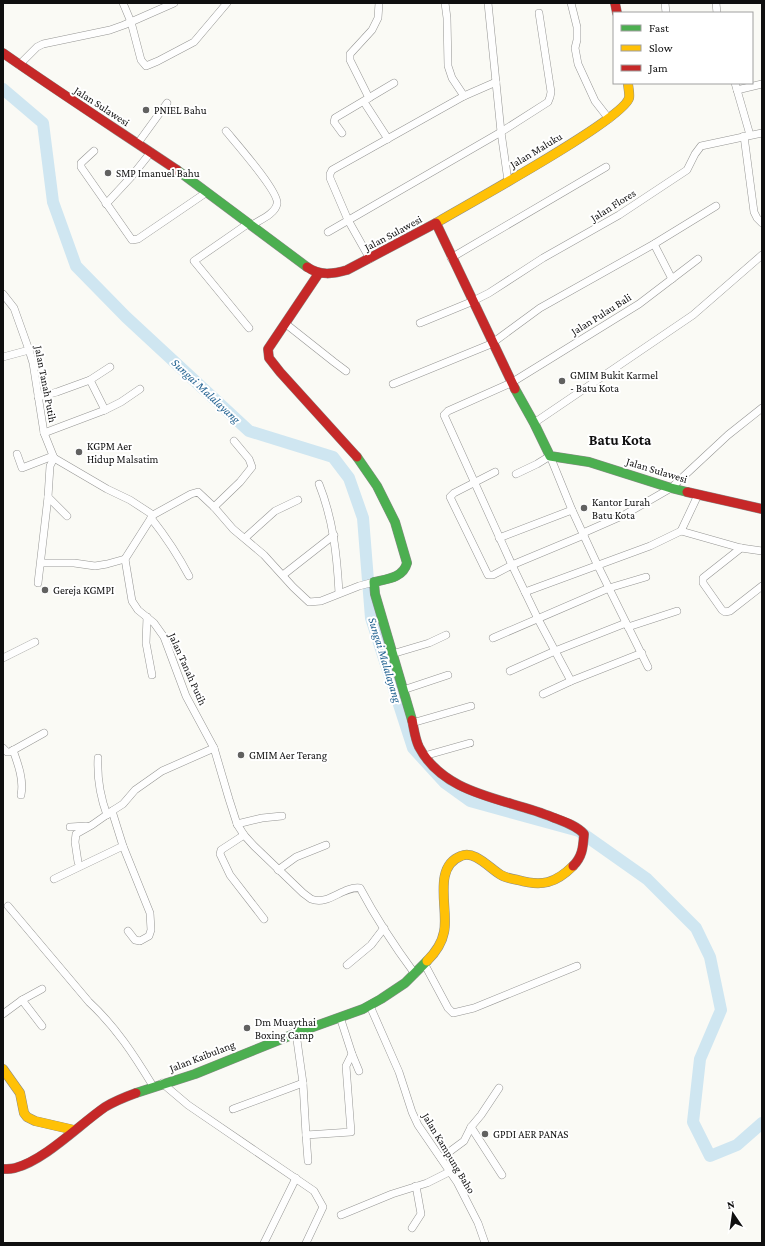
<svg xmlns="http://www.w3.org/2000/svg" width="765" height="1246" font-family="'Crimson Pro',serif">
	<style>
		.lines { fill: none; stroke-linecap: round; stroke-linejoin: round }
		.river { stroke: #cfe6f1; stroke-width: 12 }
		.street-casing { stroke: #959593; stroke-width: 8 }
		.fast-casing { stroke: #8b8b89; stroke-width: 10 }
		.slow-casing { stroke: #8b8b89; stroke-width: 10 }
		.jam-casing { stroke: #8b8b89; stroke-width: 10 }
		.street { stroke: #fefefe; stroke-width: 7 }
		.fast { stroke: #4caf50; stroke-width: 9 }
		.slow { stroke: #ffc107; stroke-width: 9 }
		.jam { stroke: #c62828; stroke-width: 9 }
		.poi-dot { fill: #616160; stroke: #fff; stroke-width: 1.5 }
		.labels { text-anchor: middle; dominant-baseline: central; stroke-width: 4; stroke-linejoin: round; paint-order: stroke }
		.street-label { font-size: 11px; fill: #0f0f0f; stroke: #fff }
		.poi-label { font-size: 11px; fill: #0f0f0f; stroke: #fff; text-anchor: start }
		.water-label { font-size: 12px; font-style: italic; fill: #266593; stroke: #fff }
		.district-label { font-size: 15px; font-weight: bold; fill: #0f0f0f; stroke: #fff }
	</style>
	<rect width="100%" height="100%" fill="#fafaf5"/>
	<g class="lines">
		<path class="river" d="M3 89 43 123 53 202 76 266 126 317 249 431 333 457 349 478 363 518 371 618 413 748 445 783 470 801 579 831 647 879 696 928 710 957 721 1010 700 1059 693 1122 710 1156 737 1145 762 1123"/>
		<defs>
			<g id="street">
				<path d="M123 3 131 22 141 60 146 66 158 61 194 42 227 3"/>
				<path d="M445 3 447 18 448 66 452 78 464 96"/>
				<path d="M488 3 501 132 508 181"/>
				<path d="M571 3 577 27V40L575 48 578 64 595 101 609 119"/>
				<path d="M665 3 666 13"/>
				<path d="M716 3 717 13"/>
				<path d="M19 65 37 47 43 44 110 30 124 25 174 3"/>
				<path d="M735 83 750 135"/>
				<path d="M737 90 762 84"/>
				<path d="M369 98 350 60V54L372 30 378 18 379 3"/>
				<path d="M364 102 388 139"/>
				<path d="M226 131C235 142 280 193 277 204 275 214 260 220 252 225"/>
				<path d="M342 133 334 122 335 118 394 83"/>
				<path d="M744 136 754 212 757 218 762 223"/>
				<path d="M138 143 167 103"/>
				<path d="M94 151 81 163V167L132 240 138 239 207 192"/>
				<path d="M106 204 131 177 151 152"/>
				<path d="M249 223 194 261 249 328"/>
				<path d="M328 232 501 132 548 102 550 97 551 92 539 13"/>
				<path d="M654 244 672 279"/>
				<path d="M451 258 606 167"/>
				<path d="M370 259 348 220 330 178V174L332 170 464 96 496 82"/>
				<path d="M3 294 14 308 29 350 33 363 44 433 54 458 50 466 48 497 67 516"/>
				<path d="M420 323 471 302 489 293 543 258 619 215 687 170 695 154 701 146 762 133"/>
				<path d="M286 324 334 362 346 371"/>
				<path d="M3 357 29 350"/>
				<path d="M90 380 110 367"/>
				<path d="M393 384 491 344 540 308 654 244 716 206"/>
				<path d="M38 397 57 392 90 380 105 410 44 433"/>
				<path d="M105 410 121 402 140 389"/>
				<path d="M534 423 693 315 762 255"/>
				<path d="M17 454 22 468 53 456"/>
				<path d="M54 458 107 489 130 500 153 515 125 559 132 601 138 610 154 623 164 637 186 696 214 748 229 799 237 824 244 835 254 846 303 893 311 899C329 906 342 886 360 888 376 918 395 947 415 974"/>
				<path d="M495 472 454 493 450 497 488 575H493L512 565 584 535"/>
				<path d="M516 474 537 464 550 456 572 510 597 564 648 667"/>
				<path d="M319 484C333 519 337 555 339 593"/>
				<path d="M214 507 240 482 252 467 249 459 234 441"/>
				<path d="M153 515 191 494 198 492 214 507 233 529 264 555 293 587 309 602 321 601 359 586 374 582"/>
				<path d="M151 518C166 537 178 555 189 576"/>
				<path d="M681 531 698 495"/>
				<path d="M583 533 624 515 671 488 728 435 762 408"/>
				<path d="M245 538 275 511 298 500"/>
				<path d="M499 538 572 510"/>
				<path d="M741 548 703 578V583L722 610 725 612 730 611 762 586"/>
				<path d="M41 563H74L95 566 107 564 125 559"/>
				<path d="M283 575 334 535"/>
				<path d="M38 583 48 497"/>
				<path d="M525 592 650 546 681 531 741 548 762 551"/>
				<path d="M147 617 146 643 152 675"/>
				<path d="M628 627 677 611"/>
				<path d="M493 638 609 588 646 577"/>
				<path d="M392 654 429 643 446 635"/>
				<path d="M3 658 35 642"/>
				<path d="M510 671 555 651 626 623"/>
				<path d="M571 681 642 653"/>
				<path d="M403 690 448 675"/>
				<path d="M543 694 571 681 538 619 512 565 444 415 448 411 511 383 639 304 698 259"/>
				<path d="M412 723 471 706"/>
				<path d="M3 748 7 752H10L44 733"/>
				<path d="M13 750C18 764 24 780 21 795"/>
				<path d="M424 756 470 743"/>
				<path d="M98 758C97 778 100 796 107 815"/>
				<path d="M237 824 262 818 282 816"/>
				<path d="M70 827 86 826"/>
				<path d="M244 835 221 850 220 854 230 875 264 919"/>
				<path d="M123 846 150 913 151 930 149 936 140 941 135 940 128 931"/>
				<path d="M78 862 75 842 76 834 92 825 112 811"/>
				<path d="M278 870 296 857 326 845"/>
				<path d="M54 879 123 846 112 811 123 804 135 790 162 771 214 748"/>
				<path d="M8 906 89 1002C116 1027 134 1055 153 1086"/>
				<path d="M347 965 371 945 384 928"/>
				<path d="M425 965 448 1008 453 1013 474 1008 577 966"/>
				<path d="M22 1000 42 1026"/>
				<path d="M370 1006 399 1072 412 1112 418 1125 457 1182 478 1223 485 1243"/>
				<path d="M3 1014 22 1000 42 989"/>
				<path d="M296 1033 303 1083 306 1135 351 1132 346 1066 352 1054 340 1017"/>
				<path d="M352 1054 359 1071"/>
				<path d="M162 1083 188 1105 314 1191 323 1207 306 1243"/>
				<path d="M233 1109 303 1083"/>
				<path d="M471 1127 502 1175"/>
				<path d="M306 1135 308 1161"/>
				<path d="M441 1158 464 1141 471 1127 481 1115 499 1088"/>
				<path d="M341 1215 392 1194 427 1183 449 1172"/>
				<path d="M412 1228 421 1214 416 1186"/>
				<path d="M264 1243 296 1178"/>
			</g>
			<g id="fast">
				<path d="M177 170 307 267"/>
				<path d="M515 389 534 423 550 456 589 462 671 488 687 492"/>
				<path d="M357 457 377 486 395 522 407 563C403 578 387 579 374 582L375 594 412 720"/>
				<path d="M136 1093 195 1074 299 1032 363 1009 381 999 405 983 427 961"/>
			</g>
			<g id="slow">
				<path d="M436 223C464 206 623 120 629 98 630 94 628 87 628 83"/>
				<path d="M427 961C435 953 442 943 444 932 449 910 432 867 461 856 475 850 489 868 501 875 506 878 512 879 518 880 542 887 556 883 573 866"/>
				<path d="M3 1069 20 1093 24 1113 27 1117 35 1121 74 1130"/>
			</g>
			<g id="jam">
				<path d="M615 3 617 13"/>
				<path d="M3 53C60 93 119 131 177 170"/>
				<path d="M307 267C320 276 333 274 347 270L436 223 515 389"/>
				<path d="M319 273 268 349 269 358 280 372 357 457"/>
				<path d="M687 492 762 509"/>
				<path d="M412 720C414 729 415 739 419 747 445 796 506 798 552 817 562 821 576 825 584 834 583 846 583 856 573 866"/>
				<path d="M3 1169C7 1169 12 1169 15 1168 45 1160 79 1125 105 1107 115 1101 125 1097 136 1093"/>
			</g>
		</defs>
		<use href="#street" class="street-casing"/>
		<use href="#fast" class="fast-casing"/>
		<use href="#slow" class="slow-casing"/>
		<use href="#jam" class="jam-casing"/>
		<use href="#street" class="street"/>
		<use href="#fast" class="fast"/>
		<use href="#slow" class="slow"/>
		<use href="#jam" class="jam"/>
	</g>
	<g class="poi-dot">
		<circle cx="146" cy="110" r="4"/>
		<circle cx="108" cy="173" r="4"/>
		<circle cx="562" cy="381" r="4"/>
		<circle cx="79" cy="452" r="4"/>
		<circle cx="584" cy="508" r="4"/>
		<circle cx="45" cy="590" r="4"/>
		<circle cx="241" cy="755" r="4"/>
		<circle cx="247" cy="1028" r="4"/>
		<circle cx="485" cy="1134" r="4"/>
	</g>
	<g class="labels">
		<g class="street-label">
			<text transform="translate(102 106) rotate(33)">Jalan Sulawesi</text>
			<text transform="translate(536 150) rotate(-31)">Jalan Maluku</text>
			<text transform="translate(613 205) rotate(-32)">Jalan Flores</text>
			<text transform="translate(393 233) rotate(-28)">Jalan Sulawesi</text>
			<text transform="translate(601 314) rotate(-32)">Jalan Pulau Bali</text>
			<text transform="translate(46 384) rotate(79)">Jalan Tanah Putih</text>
			<text transform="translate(657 470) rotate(17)">Jalan Sulawesi</text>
			<text transform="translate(188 669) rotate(66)">Jalan Tanah Putih</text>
			<text transform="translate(202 1056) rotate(-21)">Jalan Kaibulang</text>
			<text transform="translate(449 1153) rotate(59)">Jalan Kampung Baho</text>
		</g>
		<g class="poi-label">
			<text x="154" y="110">PNIEL Bahu</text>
			<text x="116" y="173">SMP Imanuel Bahu</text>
			<text x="570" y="375">GMIM Bukit Karmel<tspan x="570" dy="13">- Batu Kota</tspan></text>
			<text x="87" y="446">KGPM Aer<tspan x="87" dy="13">Hidup Malsatim</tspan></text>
			<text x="592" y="502">Kantor Lurah<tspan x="592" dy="13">Batu Kota</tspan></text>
			<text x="53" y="590">Gereja KGMPI</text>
			<text x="249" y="755">GMIM Aer Terang</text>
			<text x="255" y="1022">Dm Muaythai<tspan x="255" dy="13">Boxing Camp</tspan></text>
			<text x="493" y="1134">GPDI AER PANAS</text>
		</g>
		<g class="water-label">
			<text transform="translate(206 391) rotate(43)">Sungai Malalayang</text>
			<text transform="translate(385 660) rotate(73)">Sungai Malalayang</text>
		</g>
		<g class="district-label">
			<text x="620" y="440">Batu Kota</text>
		</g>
	</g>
	<rect width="765" height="1246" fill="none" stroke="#0f0f0f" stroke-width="8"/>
	<rect x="613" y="12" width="140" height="72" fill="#ffffff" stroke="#9f9f9f"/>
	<rect x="621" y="25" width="20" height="6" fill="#4caf50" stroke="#9f9f9f"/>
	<text x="649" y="32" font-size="12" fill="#0f0f0f">Fast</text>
	<rect x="621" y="45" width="20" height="6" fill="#ffc107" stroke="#9f9f9f"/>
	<text x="649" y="52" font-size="12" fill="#0f0f0f">Slow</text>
	<rect x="621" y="65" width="20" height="6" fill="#c62828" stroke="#9f9f9f"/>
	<text x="649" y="72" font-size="12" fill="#0f0f0f">Jam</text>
	<g transform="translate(733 1214) rotate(347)" stroke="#ffffff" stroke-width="3" paint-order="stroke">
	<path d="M0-3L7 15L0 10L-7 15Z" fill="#0f0f0f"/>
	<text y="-6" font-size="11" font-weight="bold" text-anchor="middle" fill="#0f0f0f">N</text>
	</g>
</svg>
